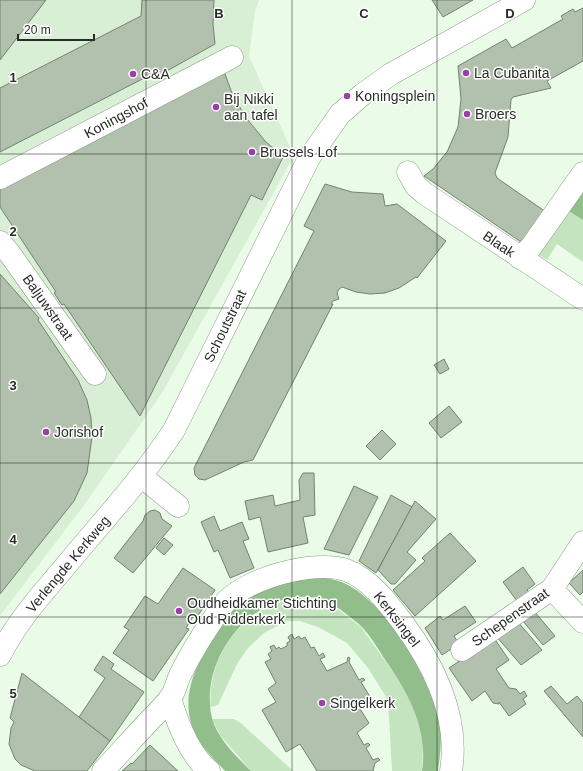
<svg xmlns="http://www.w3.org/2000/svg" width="583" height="771" font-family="Arial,sans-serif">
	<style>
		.built { fill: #d9efd5 }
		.green { fill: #c4e4c0 }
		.water { fill: #92be8c }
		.building { fill: #b1c1ae; stroke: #738271 }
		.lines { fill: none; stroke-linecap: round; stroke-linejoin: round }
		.minor-casing { stroke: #8c9c89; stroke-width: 23 }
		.minor { stroke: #fff; stroke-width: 22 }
		.grid { fill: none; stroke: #272d26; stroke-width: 1; stroke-opacity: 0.55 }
		.poi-dot { fill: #9a3faa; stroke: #fff; stroke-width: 1.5 }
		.labels { text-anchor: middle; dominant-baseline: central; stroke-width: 3; stroke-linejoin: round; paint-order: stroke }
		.poi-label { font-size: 14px; fill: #272d26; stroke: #fff; text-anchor: start }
		.street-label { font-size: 14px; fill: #272d26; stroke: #fff }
		.grid-label { font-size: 13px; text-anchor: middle; font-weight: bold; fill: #272d26; stroke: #fff; stroke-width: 3; stroke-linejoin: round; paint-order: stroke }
	</style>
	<rect width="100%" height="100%" fill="#eafce8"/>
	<path class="built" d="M0 0H259L255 11 249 56 294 156 162 393 85 504 0 616Z"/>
	<g class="green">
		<path d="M567 210 583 220V262L557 244 547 260 536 253Z"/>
		<path d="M293 598H310L327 601 361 627 401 683 410 700 420 724 423 744 422 771H392L388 700 368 668 347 643 318 627 300 621H287L264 633 248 648 237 664 218 705 210 707C211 699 210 690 212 682 220 639 251 608 293 598Z"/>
		<path d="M212 719H234L242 724 293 771H251L220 735Z"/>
	</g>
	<g class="water">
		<path d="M583 188V220L567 210Z"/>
		<path d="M308 576C321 578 334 578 346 584 387 604 432 681 440 725 442 740 440 756 438 771H422C428 732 411 698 390 667 381 654 373 639 362 627 356 621 348 616 341 610 336 607 331 602 326 600 260 580 197 656 212 718 217 738 237 757 251 771H225C215 760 203 749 196 735 177 698 197 662 218 631 224 621 231 610 240 603 260 587 283 582 308 576Z"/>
	</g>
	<g class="building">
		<path d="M0 0H46L0 60Z"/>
		<path d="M142 0H214L213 24 215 44 158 76 156 72 0 152V88L141 16Z"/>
		<path d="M432 0H473L443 17Z"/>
		<path d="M583 8V61L547 81 551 88 513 97 511 100 508 137 495 173 497 178 546 212 524 244 424 176 433 169 447 152 458 127 461 99 458 66 506 39 512 48 563 19 561 16 573 9 575 12Z"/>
		<path d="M221 63 233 96 247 119 265 141 283 157 262 200 251 195 140 416 64 304 62 305 54 293 56 292 0 207V177Z"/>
		<path d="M325 184 352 192 383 194 385 206 397 204 446 241 417 278 416 277 399 288 385 293 370 294 356 292 342 287 339 289 337 293 339 299 333 301 331 304H333L253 460 244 462 205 480 199 479 195 475 194 468 314 231 304 226Z"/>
		<path d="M0 274 39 318 38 320 78 380 87 400 91 418 92 437 87 473 74 501 0 594Z"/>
		<path d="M444 359 449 369 440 374 434 365Z"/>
		<path d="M449 406 462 422 441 438 429 423Z"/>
		<path d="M382 430 396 444 380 460 366 446Z"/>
		<path d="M303 473H314L315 515 303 517 308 543 268 552 260 517 249 520 245 501 273 495 275 506 300 500 299 480Z"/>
		<path d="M354 486 378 497 349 555 324 549Z"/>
		<path d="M391 495 412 507 376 573 359 561Z"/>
		<path d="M415 501 436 519 407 552 416 560 395 584H391L378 570Z"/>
		<path d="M155 510 160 513 162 519 172 526 133 573 114 558 143 521 145 515 150 511Z"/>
		<path d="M214 516 220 531 242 522 249 539 243 541 254 568 230 578 218 550 214 552 201 522Z"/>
		<path d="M450 533 476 561 415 616 393 590 425 561 422 558Z"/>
		<path d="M164 538 173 545 164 555 156 548Z"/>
		<path d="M523 567 535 584 527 590 529 592 517 601 503 582Z"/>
		<path d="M183 568 215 590 197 617 194 615 186 628 189 629 153 681 113 653 129 630 124 627 145 596 158 604Z"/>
		<path d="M583 570V592L580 595 569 583Z"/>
		<path d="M465 606 476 622 454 636 459 644 442 655 425 628 440 616 443 620Z"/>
		<path d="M534 611 555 636 543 645 522 620Z"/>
		<path d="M518 622 542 650 521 665 496 636Z"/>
		<path d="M292 634 294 639 299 636 301 639 305 637 311 648 314 647 319 656 323 653 325 657 320 659 327 671 347 662 348 657 350 658 349 662 359 680 363 678 365 680 361 682 372 700 375 701V704L371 702 360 709 369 723 357 733 364 745 368 743 370 745 366 748 373 760 378 758 380 760 375 763 373 771H317L300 744 286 752 262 710 276 702 268 689 276 683 265 662 271 659 268 654 272 651 270 647 274 645 276 649 279 647 281 649 287 646V643L290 641 288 637Z"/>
		<path d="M494 638 509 660 496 669 509 688 516 689 520 694 524 691 527 696 523 699 526 704 509 716 499 702V704L493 703 485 691 472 701 449 668Z"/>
		<path d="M103 656 114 664 111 669 144 692 110 741 79 717 105 678 94 670Z"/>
		<path d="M22 673 110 741 87 771H35L21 765 15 759 9 744 11 728 14 722 10 718Z"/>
		<path d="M551 686 567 704 577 696 583 703V737L544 691Z"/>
		<path d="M150 745 178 771H122L131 763 132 764Z"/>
	</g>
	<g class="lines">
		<defs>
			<g id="minor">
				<path d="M408 172 416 186 424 193 583 299"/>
				<path d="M0 178 232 57"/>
				<path d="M0 242 10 254 95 374"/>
				<path d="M520 258 531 247 583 173"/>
				<path d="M141 476 178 506"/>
				<path d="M552 589 583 622"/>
				<path d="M462 650 552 589 583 542"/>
				<path d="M0 655C16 623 40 596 63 569 101 523 142 479 174 430L309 158 340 114 363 94 391 74 524 0"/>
				<path d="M170 698C177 722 189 754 209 771"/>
				<path d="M103 771C119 754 134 737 150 720 157 713 165 705 171 697 175 691 177 682 180 675 192 651 207 627 223 605 243 579 314 559 346 570 370 579 388 603 403 623 434 665 460 716 451 771"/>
			</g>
		</defs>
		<use href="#minor" class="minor-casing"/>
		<use href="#minor" class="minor"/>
	</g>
	<path class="grid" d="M146 0V771M292 0V771M437 0V771M0 154H583M0 308H583M0 463H583M0 617H583"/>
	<g class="poi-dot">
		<circle cx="466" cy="73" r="4"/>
		<circle cx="133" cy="74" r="4"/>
		<circle cx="347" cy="96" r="4"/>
		<circle cx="216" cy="107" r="4"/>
		<circle cx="467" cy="114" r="4"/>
		<circle cx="252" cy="152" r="4"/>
		<circle cx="46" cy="432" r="4"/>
		<circle cx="179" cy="611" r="4"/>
		<circle cx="322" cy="703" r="4"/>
	</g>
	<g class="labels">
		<g class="poi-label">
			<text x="474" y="73">La Cubanita</text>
			<text x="141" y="74">C&amp;A</text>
			<text x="355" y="96">Koningsplein</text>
			<text x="224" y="99">Bij Nikki<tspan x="224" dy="16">aan tafel</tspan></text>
			<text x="475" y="114">Broers</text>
			<text x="260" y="152">Brussels Lof</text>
			<text x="54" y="432">Jorishof</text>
			<text x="187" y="603">Oudheidkamer Stichting<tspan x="187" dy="16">Oud Ridderkerk</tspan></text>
			<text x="330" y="703">Singelkerk</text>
		</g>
		<g class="street-label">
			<text transform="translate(116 118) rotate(-28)">Koningshof</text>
			<text transform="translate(499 244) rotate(34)">Blaak</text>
			<text transform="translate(48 307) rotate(55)">Baljuwstraat</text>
			<text transform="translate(225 326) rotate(-64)">Schoutstraat</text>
			<text transform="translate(68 564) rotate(-50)">Verlengde Kerkweg</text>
			<text transform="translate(510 617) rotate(-35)">Schepenstraat</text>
			<text transform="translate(397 619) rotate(52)">Kerksingel</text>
		</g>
	</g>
	<g class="grid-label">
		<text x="219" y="18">B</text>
		<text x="364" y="18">C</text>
		<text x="510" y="18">D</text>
		<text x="13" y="82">1</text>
		<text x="13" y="236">2</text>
		<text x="13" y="390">3</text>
		<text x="13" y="544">4</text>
		<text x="13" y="698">5</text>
	</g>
	<path d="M18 34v6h76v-6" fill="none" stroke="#272d26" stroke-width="2"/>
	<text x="24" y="34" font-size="12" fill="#272d26" stroke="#ffffff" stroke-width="3" paint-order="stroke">20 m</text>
</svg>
